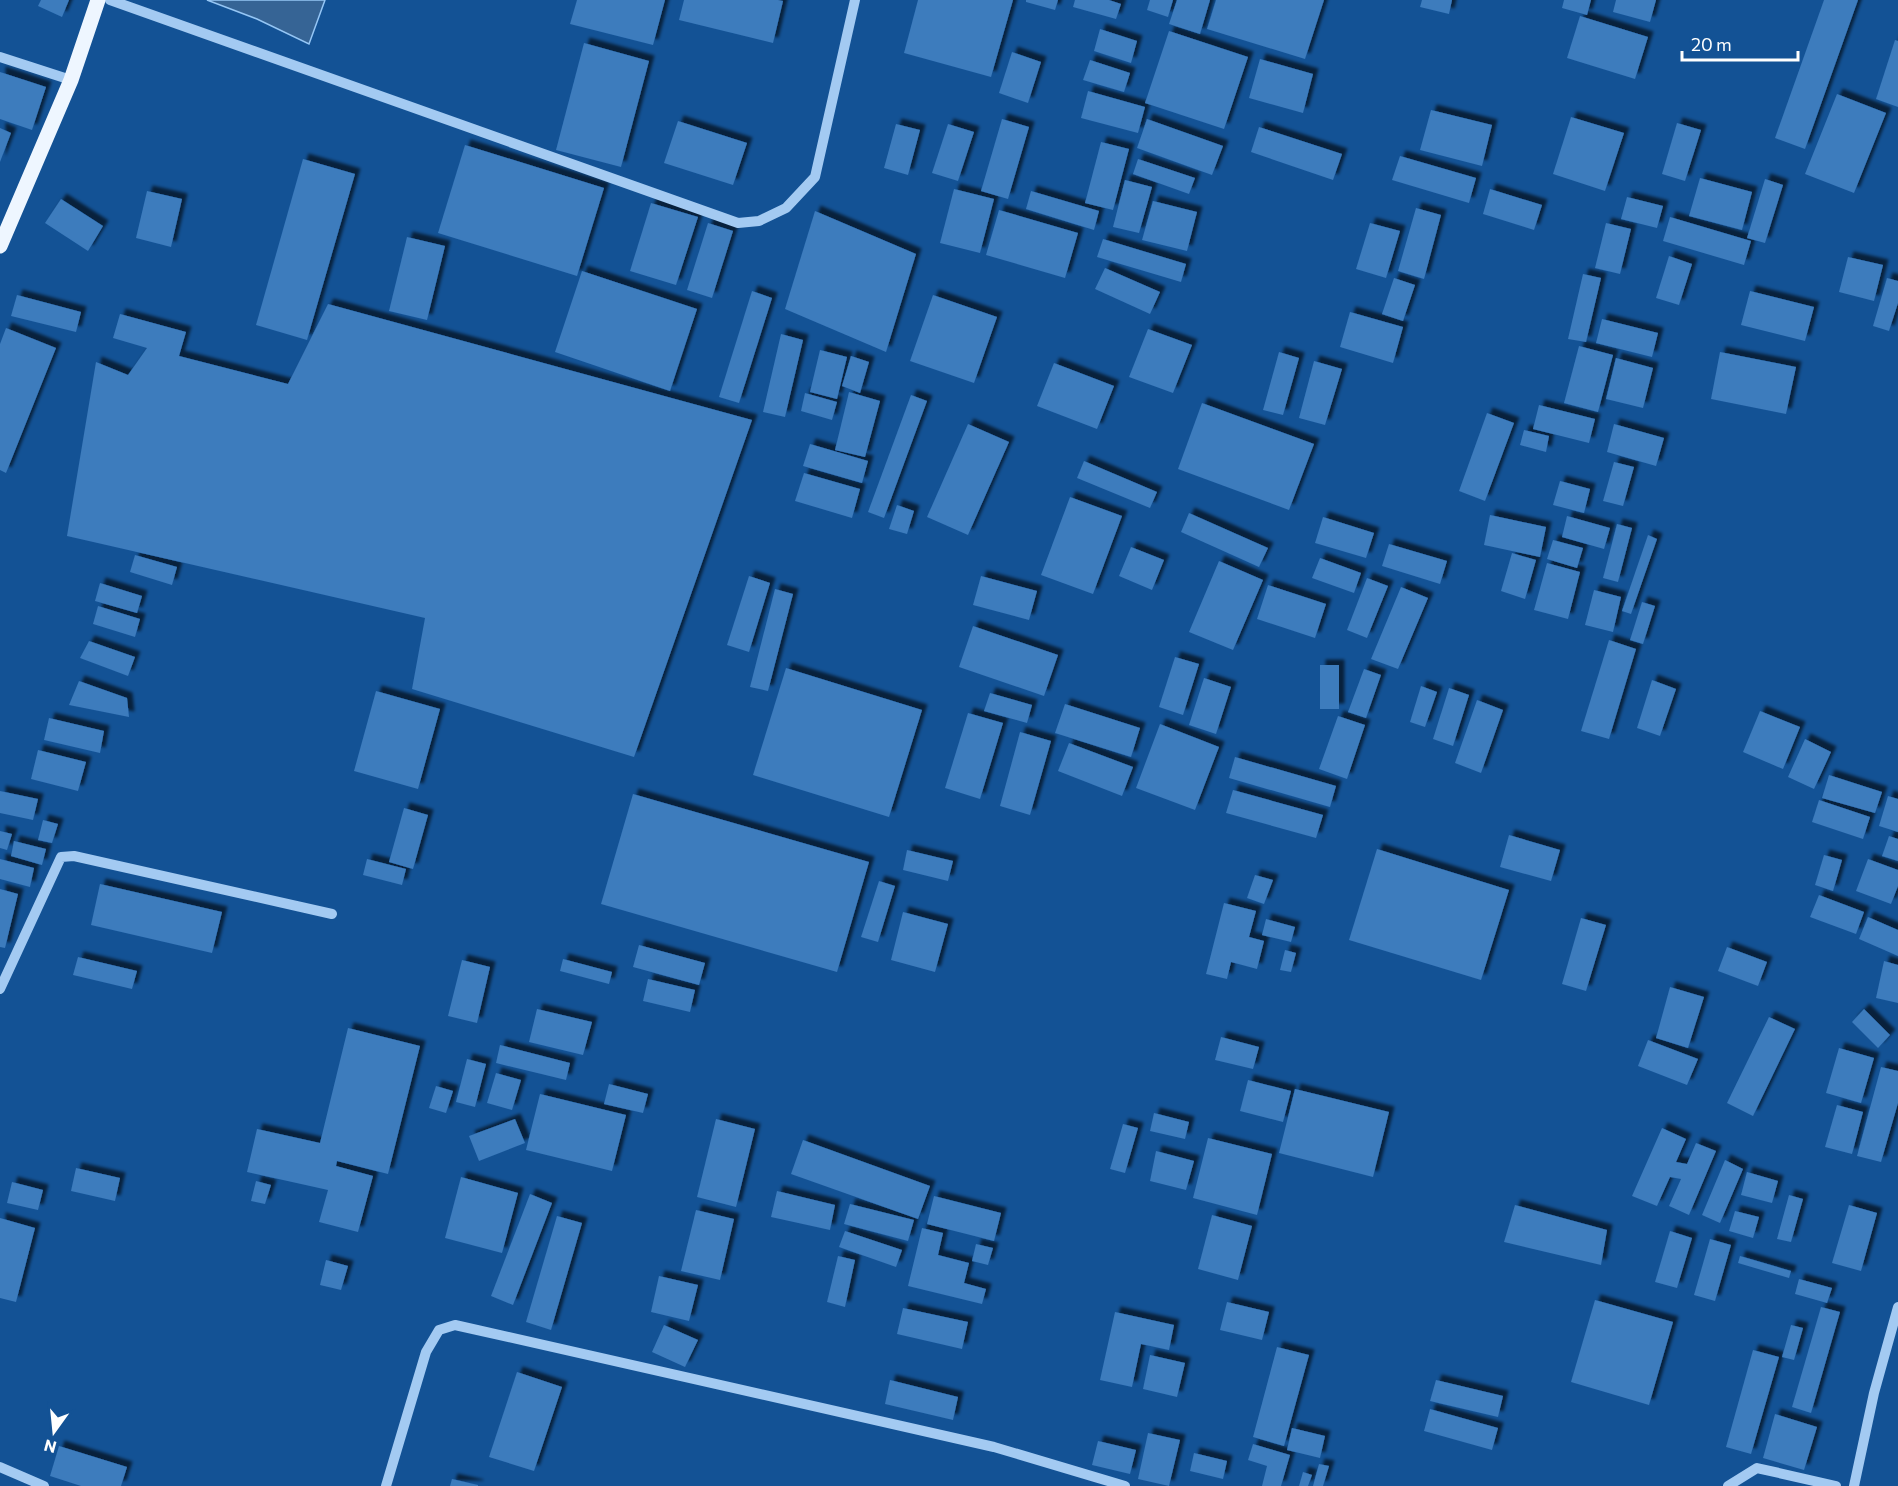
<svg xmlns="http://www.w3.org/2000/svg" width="1898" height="1486" font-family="Commissioner,sans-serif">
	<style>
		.water { fill: #366495; stroke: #95c6f5; stroke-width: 1.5 }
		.building { fill: #3c7bbd; filter: url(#shadow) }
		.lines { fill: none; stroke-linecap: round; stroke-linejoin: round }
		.minor { stroke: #a3caf2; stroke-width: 10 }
		.major { stroke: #eef6ff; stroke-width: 15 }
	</style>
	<defs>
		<filter id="shadow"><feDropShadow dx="5.5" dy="-5.5" stdDeviation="1.5" flood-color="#0009"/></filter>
	</defs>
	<rect width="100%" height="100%" fill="#135295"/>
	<path class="water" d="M207 0H325L309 44 257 19Z"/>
	<g class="building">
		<path d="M41 0H69L62 17 38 6Z"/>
		<path d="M577 0H665L653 45 570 24Z"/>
		<path d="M684 0H778L783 1 773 43 679 20Z"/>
		<path d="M918 0H1013L991 77 904 53Z"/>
		<path d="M1026 0H1058L1055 10 1026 2Z"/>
		<path d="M1075 0H1109L1121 4 1116 19 1073 7Z"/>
		<path d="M1150 0H1173L1168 17 1147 10Z"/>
		<path d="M1177 0H1210L1200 34 1169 24Z"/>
		<path d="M1216 0H1324L1305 59 1207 29Z"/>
		<path d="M1422 0H1452L1449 14 1420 7Z"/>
		<path d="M1564 0H1591L1587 15 1562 8Z"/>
		<path d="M1616 0H1656L1650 22 1613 12Z"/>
		<path d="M1824 0H1858L1805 149 1775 138Z"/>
		<path d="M1580 16 1648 37 1635 79 1567 58Z"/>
		<path d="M1100 29 1137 41 1131 63 1094 51Z"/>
		<path d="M1169 31 1248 57 1224 129 1145 103Z"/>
		<path d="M1895 40 1898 41V107L1876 99Z"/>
		<path d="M584 43 649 61 621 167 556 150Z"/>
		<path d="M1012 52 1041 62 1028 103 999 93Z"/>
		<path d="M1260 59 1313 74 1303 113 1249 98Z"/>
		<path d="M1090 60 1130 73 1124 92 1083 80Z"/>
		<path d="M0 72 46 87 32 130 0 119Z"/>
		<path d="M1088 91 1145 107 1138 133 1081 118Z"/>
		<path d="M1837 94 1886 113 1854 193 1805 174Z"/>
		<path d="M1431 110 1492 125 1482 166 1420 150Z"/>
		<path d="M1571 117 1624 133 1605 191 1553 174Z"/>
		<path d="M1002 119 1029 127 1008 199 981 191Z"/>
		<path d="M1147 119 1223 146 1212 175 1137 148Z"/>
		<path d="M678 121 747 143 733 185 664 163Z"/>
		<path d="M1677 123 1701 130 1685 181 1662 174Z"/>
		<path d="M896 124 920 130 908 175 884 168Z"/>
		<path d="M948 124 974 132 958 181 932 173Z"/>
		<path d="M1259 127 1342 154 1333 180 1251 152Z"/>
		<path d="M0 128 11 133 0 162Z"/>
		<path d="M1101 142 1129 149 1113 210 1085 203Z"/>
		<path d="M465 145 604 188 577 276 438 233Z"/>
		<path d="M1400 156 1476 178 1469 203 1392 180Z"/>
		<path d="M303 159 355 174 307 340 256 325Z"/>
		<path d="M1138 159 1195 178 1189 194 1133 174Z"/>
		<path d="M1700 178 1752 192 1742 230 1689 216Z"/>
		<path d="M1765 179 1783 185 1765 243 1747 238Z"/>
		<path d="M1125 180 1152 187 1139 233 1113 227Z"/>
		<path d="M954 189 994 199 980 253 940 243Z"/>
		<path d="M1490 189 1542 205 1534 230 1483 214Z"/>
		<path d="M147 191 182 199 171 247 136 238Z"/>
		<path d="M1031 191 1099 211 1094 230 1026 209Z"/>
		<path d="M1627 197 1663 206 1657 228 1621 219Z"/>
		<path d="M61 199 103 226 88 251 45 223Z"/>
		<path d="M1153 201 1197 212 1187 251 1142 240Z"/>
		<path d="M651 203 698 217 676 285 630 271Z"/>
		<path d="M1416 208 1441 215 1424 279 1398 271Z"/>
		<path d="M999 210 1078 233 1065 278 986 255Z"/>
		<path d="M815 211 916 254 886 352 785 309Z"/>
		<path d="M1670 217 1751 241 1744 265 1663 241Z"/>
		<path d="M708 223 733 231 712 298 687 290Z"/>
		<path d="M1370 223 1400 231 1386 278 1356 269Z"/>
		<path d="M1606 223 1631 229 1620 274 1595 268Z"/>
		<path d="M407 237 445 246 427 320 389 311Z"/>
		<path d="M1103 239 1186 264 1181 282 1097 257Z"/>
		<path d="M1669 256 1692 264 1679 305 1656 298Z"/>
		<path d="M1848 257 1883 265 1874 301 1839 292Z"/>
		<path d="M1105 268 1160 292 1150 314 1095 289Z"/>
		<path d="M582 271 697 309 670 391 555 352Z"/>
		<path d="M1583 274 1601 278 1586 342 1568 339Z"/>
		<path d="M1394 278 1415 285 1403 321 1382 314Z"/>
		<path d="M1887 278 1898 281V303L1889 331 1873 326Z"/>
		<path d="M752 291 772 298 739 403 719 397Z"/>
		<path d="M1750 291 1814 307 1805 341 1741 325Z"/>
		<path d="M17 295 81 312 76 332 11 316Z"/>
		<path d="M933 295 997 317 974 383 910 361Z"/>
		<path d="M328 304 752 420 634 757 412 689 425 618 67 536 96 362 128 375 147 348 113 338 120 314 186 332 179 356 288 384Z"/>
		<path d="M1350 312 1403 327 1393 363 1340 347Z"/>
		<path d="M1602 319 1658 333 1652 357 1596 343Z"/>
		<path d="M6 328 56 348 6 473 0 470V344Z"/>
		<path d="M1148 329 1192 345 1173 393 1129 377Z"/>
		<path d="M781 334 803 340 785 417 763 412Z"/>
		<path d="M1579 346 1613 355 1598 412 1564 403Z"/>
		<path d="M820 350 847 357 837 399 810 392Z"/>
		<path d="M1279 352 1299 358 1283 415 1263 410Z"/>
		<path d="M1720 352 1796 367 1786 414 1711 399Z"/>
		<path d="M851 356 869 362 860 393 842 386Z"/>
		<path d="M1616 358 1653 368 1643 408 1606 399Z"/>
		<path d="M1314 361 1342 369 1325 425 1299 418Z"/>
		<path d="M1054 363 1114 386 1097 429 1037 406Z"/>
		<path d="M849 392 880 401 865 457 835 450Z"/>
		<path d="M805 393 837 402 832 420 801 411Z"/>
		<path d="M911 395 927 401 884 518 868 512Z"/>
		<path d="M1202 403 1314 444 1289 510 1178 469Z"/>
		<path d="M1539 405 1595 419 1589 443 1533 429Z"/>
		<path d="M1487 413 1514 423 1485 501 1459 491Z"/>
		<path d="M968 424 1009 442 968 535 927 517Z"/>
		<path d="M1614 424 1664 438 1656 466 1607 452Z"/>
		<path d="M1524 430 1549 436 1546 452 1520 445Z"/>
		<path d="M810 444 868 461 862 483 803 466Z"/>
		<path d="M1084 461 1157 492 1150 508 1077 478Z"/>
		<path d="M1614 462 1634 467 1623 506 1603 501Z"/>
		<path d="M804 473 860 489 852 518 795 501Z"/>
		<path d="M1560 481 1590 489 1584 513 1553 505Z"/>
		<path d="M1070 497 1122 516 1093 594 1041 575Z"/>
		<path d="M897 505 914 511 907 534 889 529Z"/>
		<path d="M1189 513 1268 548 1259 567 1181 532Z"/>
		<path d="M1490 515 1546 527 1540 557 1484 545Z"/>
		<path d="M1567 516 1610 528 1604 549 1562 537Z"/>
		<path d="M1323 517 1374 533 1366 558 1315 543Z"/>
		<path d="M1617 524 1632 528 1618 582 1603 578Z"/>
		<path d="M1648 535 1657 539 1631 614 1622 611Z"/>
		<path d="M1553 540 1583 548 1577 568 1547 559Z"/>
		<path d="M1389 544 1447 561 1440 584 1382 566Z"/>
		<path d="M1131 547 1164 560 1152 590 1119 576Z"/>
		<path d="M1512 553 1536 560 1525 599 1501 591Z"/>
		<path d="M135 555 177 567 172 585 130 572Z"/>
		<path d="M1320 558 1361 573 1354 593 1312 578Z"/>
		<path d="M1219 561 1263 580 1233 650 1189 632Z"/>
		<path d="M1547 563 1580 572 1568 619 1534 610Z"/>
		<path d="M749 576 770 583 749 652 727 645Z"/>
		<path d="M981 576 1037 591 1029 620 973 605Z"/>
		<path d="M1367 578 1388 586 1367 638 1347 630Z"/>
		<path d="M100 583 142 596 137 613 95 601Z"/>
		<path d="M1268 585 1326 604 1315 638 1257 619Z"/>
		<path d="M1401 587 1428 598 1398 669 1371 659Z"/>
		<path d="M775 589 793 594 768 691 750 687Z"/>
		<path d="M1594 590 1621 597 1613 632 1585 625Z"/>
		<path d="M1642 602 1655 606 1643 644 1630 640Z"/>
		<path d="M98 606 140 619 135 637 93 624Z"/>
		<path d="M973 626 1058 655 1044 696 959 667Z"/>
		<path d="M1609 640 1636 649 1609 739 1581 731Z"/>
		<path d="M89 641 135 657 128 676 80 658Z"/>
		<path d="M1175 657 1199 664 1183 715 1159 707Z"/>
		<rect x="1320" y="665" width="19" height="44"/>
		<path d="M786 668 922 710 889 817 753 775Z"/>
		<path d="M1364 669 1381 675 1366 718 1348 712Z"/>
		<path d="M1204 678 1231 687 1216 734 1189 725Z"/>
		<path d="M1652 680 1676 689 1660 736 1637 728Z"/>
		<path d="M79 681 127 698 129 717 69 705Z"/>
		<path d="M1421 686 1437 692 1425 727 1410 722Z"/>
		<path d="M1449 688 1469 695 1453 746 1433 739Z"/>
		<path d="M376 691 440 709 418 789 354 771Z"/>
		<path d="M990 693 1032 705 1027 723 984 711Z"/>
		<path d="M1477 700 1503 710 1481 773 1455 763Z"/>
		<path d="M1065 704 1140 728 1131 757 1055 733Z"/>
		<path d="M1760 711 1800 727 1783 769 1743 752Z"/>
		<path d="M968 713 1003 723 980 799 945 788Z"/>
		<path d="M1338 716 1365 725 1347 779 1319 769Z"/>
		<path d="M49 718 104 731 100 753 44 740Z"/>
		<path d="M1160 724 1219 747 1195 810 1136 788Z"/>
		<path d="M1020 732 1051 741 1030 815 1000 806Z"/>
		<path d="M1805 739 1831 752 1814 789 1788 777Z"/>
		<path d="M1069 743 1133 767 1122 796 1058 771Z"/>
		<path d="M38 750 86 762 78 791 31 779Z"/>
		<path d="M1235 757 1336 786 1330 807 1229 778Z"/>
		<path d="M1829 775 1882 792 1875 813 1822 798Z"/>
		<path d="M1233 790 1323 815 1316 838 1226 813Z"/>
		<path d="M0 791 38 799 33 820 0 813Z"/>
		<path d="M633 794 869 862 837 972 601 904Z"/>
		<path d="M1888 796 1898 799V832L1879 826Z"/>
		<path d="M1819 800 1870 817 1863 839 1812 822Z"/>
		<path d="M404 808 428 815 413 869 389 862Z"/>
		<path d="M43 820 58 824 52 843 38 840Z"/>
		<path d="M0 831 12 834 7 850 0 848Z"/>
		<path d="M1509 835 1560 850 1551 881 1500 867Z"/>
		<path d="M1889 836 1898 839V861L1882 856Z"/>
		<path d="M14 841 46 849 42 865 11 856Z"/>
		<path d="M1377 849 1509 890 1481 980 1349 940Z"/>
		<path d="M907 850 953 861 948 881 903 870Z"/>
		<path d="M1824 855 1842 860 1833 891 1815 885Z"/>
		<path d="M0 859 34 868 30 887 0 879Z"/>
		<path d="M367 859 406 869 402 885 363 875Z"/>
		<path d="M1868 859 1898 870V886L1891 904 1856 891Z"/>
		<path d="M1255 875 1273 880 1264 904 1247 898Z"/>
		<path d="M879 881 895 886 878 942 861 937Z"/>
		<path d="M100 884 222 912 212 953 91 925Z"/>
		<path d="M0 889 18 894 5 948 0 947Z"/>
		<path d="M1819 895 1864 912 1856 934 1810 917Z"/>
		<path d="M1224 903 1256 911 1249 937 1264 941 1257 969 1231 962 1227 979 1206 974Z"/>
		<path d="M903 912 948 924 935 972 891 960Z"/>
		<path d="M1868 917 1898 930V956L1859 939Z"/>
		<path d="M1581 918 1606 925 1586 991 1562 984Z"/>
		<path d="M1266 919 1295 927 1291 942 1262 935Z"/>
		<path d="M639 945 705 963 699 985 633 967Z"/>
		<path d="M1727 947 1767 962 1758 986 1718 971Z"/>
		<path d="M1285 950 1296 953 1291 972 1280 970Z"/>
		<path d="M78 957 137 971 132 989 73 975Z"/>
		<path d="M563 959 612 972 609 984 560 971Z"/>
		<path d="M462 960 490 967 477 1023 448 1016Z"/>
		<path d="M1884 961 1898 965V1003L1876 998Z"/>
		<path d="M648 979 695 990 690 1012 643 1001Z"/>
		<path d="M1670 987 1704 997 1688 1048 1656 1038Z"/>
		<path d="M537 1009 592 1022 583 1055 529 1042Z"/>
		<path d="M1864 1009 1890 1035 1878 1048 1852 1022Z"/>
		<path d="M1769 1017 1795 1029 1753 1116 1727 1103Z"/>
		<path d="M348 1028 420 1046 388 1174 337 1161 336 1166 373 1176 358 1232 319 1222 328 1190 247 1172 257 1129 320 1143Z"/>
		<path d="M1221 1037 1259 1047 1253 1069 1215 1060Z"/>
		<path d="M1648 1040 1698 1059 1687 1085 1638 1066Z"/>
		<path d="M500 1045 570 1063 566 1080 496 1063Z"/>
		<path d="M1839 1048 1874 1058 1861 1103 1826 1093Z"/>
		<path d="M467 1059 486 1064 475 1107 456 1102Z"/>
		<path d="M1881 1067 1898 1071V1103L1881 1162 1857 1156Z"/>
		<path d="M496 1073 521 1080 512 1110 487 1103Z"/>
		<path d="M1248 1080 1291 1091 1283 1122 1240 1111Z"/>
		<path d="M609 1084 648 1094 643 1113 604 1104Z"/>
		<path d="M436 1086 453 1091 446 1113 429 1108Z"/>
		<path d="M1295 1089 1389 1112 1373 1177 1279 1153Z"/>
		<path d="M540 1094 626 1115 612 1171 526 1150Z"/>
		<path d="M1837 1105 1863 1112 1852 1154 1825 1147Z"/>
		<path d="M1154 1113 1189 1122 1185 1139 1150 1131Z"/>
		<path d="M515 1119 525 1143 479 1161 469 1136Z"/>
		<path d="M716 1119 755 1129 736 1207 697 1197Z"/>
		<path d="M1123 1124 1138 1128 1125 1173 1110 1169Z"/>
		<path d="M1662 1128 1686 1139 1676 1162 1687 1164 1696 1143 1716 1151 1689 1215 1669 1206 1681 1179 1670 1177 1657 1206 1632 1196Z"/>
		<path d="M1208 1138 1272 1154 1257 1215 1193 1198Z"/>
		<path d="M803 1140 930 1186 918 1219 791 1174Z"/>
		<path d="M1156 1151 1194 1161 1186 1190 1150 1181Z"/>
		<path d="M1725 1160 1743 1169 1720 1223 1702 1215Z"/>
		<path d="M76 1168 120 1178 115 1201 71 1191Z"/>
		<path d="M1747 1172 1778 1181 1772 1203 1741 1195Z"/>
		<path d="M461 1177 518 1193 502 1253 445 1238Z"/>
		<path d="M256 1181 271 1185 265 1204 251 1201Z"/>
		<path d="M12 1182 43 1190 38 1210 7 1203Z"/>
		<path d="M777 1191 835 1205 830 1230 771 1217Z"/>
		<path d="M530 1194 552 1203 513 1305 491 1296Z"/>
		<path d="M1789 1195 1803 1199 1791 1242 1777 1239Z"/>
		<path d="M934 1196 1001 1213 994 1241 927 1224Z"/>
		<path d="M850 1204 914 1220 908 1241 844 1224Z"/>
		<path d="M1515 1205 1607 1230 1601 1265 1504 1242Z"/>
		<path d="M1849 1205 1877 1213 1861 1271 1832 1263Z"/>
		<path d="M696 1210 734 1219 720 1280 681 1271Z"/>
		<path d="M1735 1211 1759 1217 1753 1238 1729 1231Z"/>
		<path d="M1212 1215 1252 1226 1238 1280 1198 1269Z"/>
		<path d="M557 1216 582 1223 551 1330 526 1322Z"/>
		<path d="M0 1218 35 1228 16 1302 0 1298Z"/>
		<path d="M922 1228 943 1233 938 1255 969 1263 964 1283 986 1289 982 1304 908 1286Z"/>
		<path d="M845 1231 902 1250 896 1267 839 1247Z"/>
		<path d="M1670 1231 1692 1238 1677 1288 1655 1282Z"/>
		<path d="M1710 1239 1731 1245 1715 1301 1694 1295Z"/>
		<path d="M976 1244 993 1248 988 1265 972 1261Z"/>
		<path d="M838 1256 855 1260 845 1307 827 1302Z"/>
		<path d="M1740 1256 1791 1271 1789 1278 1738 1263Z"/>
		<path d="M326 1260 348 1266 341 1290 320 1285Z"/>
		<path d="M659 1276 698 1285 689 1321 651 1312Z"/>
		<path d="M1799 1279 1832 1288 1827 1303 1795 1294Z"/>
		<path d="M1595 1300 1673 1322 1649 1405 1571 1382Z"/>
		<path d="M1227 1302 1269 1312 1262 1340 1220 1330Z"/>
		<path d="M1821 1307 1840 1312 1811 1413 1792 1407Z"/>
		<path d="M903 1308 968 1322 962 1349 897 1334Z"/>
		<path d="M1115 1312 1174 1325 1169 1350 1141 1344 1132 1387 1100 1380Z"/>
		<path d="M664 1325 698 1340 685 1367 652 1352Z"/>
		<path d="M1791 1325 1803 1328 1794 1360 1782 1357Z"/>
		<path d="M1277 1347 1309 1355 1284 1446 1253 1437Z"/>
		<path d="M1753 1350 1779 1357 1751 1454 1726 1447Z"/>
		<path d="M1150 1355 1185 1363 1177 1397 1143 1389Z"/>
		<path d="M517 1372 562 1387 534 1471 489 1457Z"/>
		<path d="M890 1380 958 1397 953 1420 885 1404Z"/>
		<path d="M1436 1380 1503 1396 1498 1417 1430 1401Z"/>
		<path d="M1430 1409 1498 1428 1492 1450 1424 1431Z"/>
		<path d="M1775 1414 1817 1427 1804 1470 1763 1458Z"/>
		<path d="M1292 1428 1325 1436 1320 1458 1287 1450Z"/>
		<path d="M1148 1433 1180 1440 1169 1486 1138 1479Z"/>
		<path d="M1098 1441 1136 1450 1130 1474 1092 1465Z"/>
		<path d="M1253 1444 1290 1455 1281 1486H1262L1267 1466 1248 1460Z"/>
		<path d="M59 1446 127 1467 121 1486H81L50 1476Z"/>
		<path d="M1194 1453 1227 1461 1223 1479 1190 1471Z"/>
		<path d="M1319 1464 1329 1466 1323 1486H1313Z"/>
		<path d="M1303 1472 1312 1475 1308 1486H1299Z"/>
		<path d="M452 1479 478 1485V1486H450Z"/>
	</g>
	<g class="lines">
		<g class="minor">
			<path d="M110 0 738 223 759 221 786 208 815 177 855 0"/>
			<path d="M0 57 71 80"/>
			<path d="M0 989 61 857 74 856 332 914"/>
			<path d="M0 1467 44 1486"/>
			<path d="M386 1486 426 1352 439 1330 455 1325 994 1447 1125 1486"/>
			<path d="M1728 1486 1757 1468 1836 1486"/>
			<path d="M1854 1486 1874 1393 1898 1307"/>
		</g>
		<path class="major" d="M0 246 71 80 98 0"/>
	</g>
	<g transform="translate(54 1432) rotate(195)" stroke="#135295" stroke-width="4.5" paint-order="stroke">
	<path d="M0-4.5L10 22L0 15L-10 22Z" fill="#ffffff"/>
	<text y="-9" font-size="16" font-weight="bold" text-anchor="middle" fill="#ffffff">N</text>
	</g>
	<path d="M1682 51v9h116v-9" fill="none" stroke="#ffffff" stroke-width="3"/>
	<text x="1691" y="51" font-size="18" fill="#ffffff" stroke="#135295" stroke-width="4.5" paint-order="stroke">20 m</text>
</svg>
